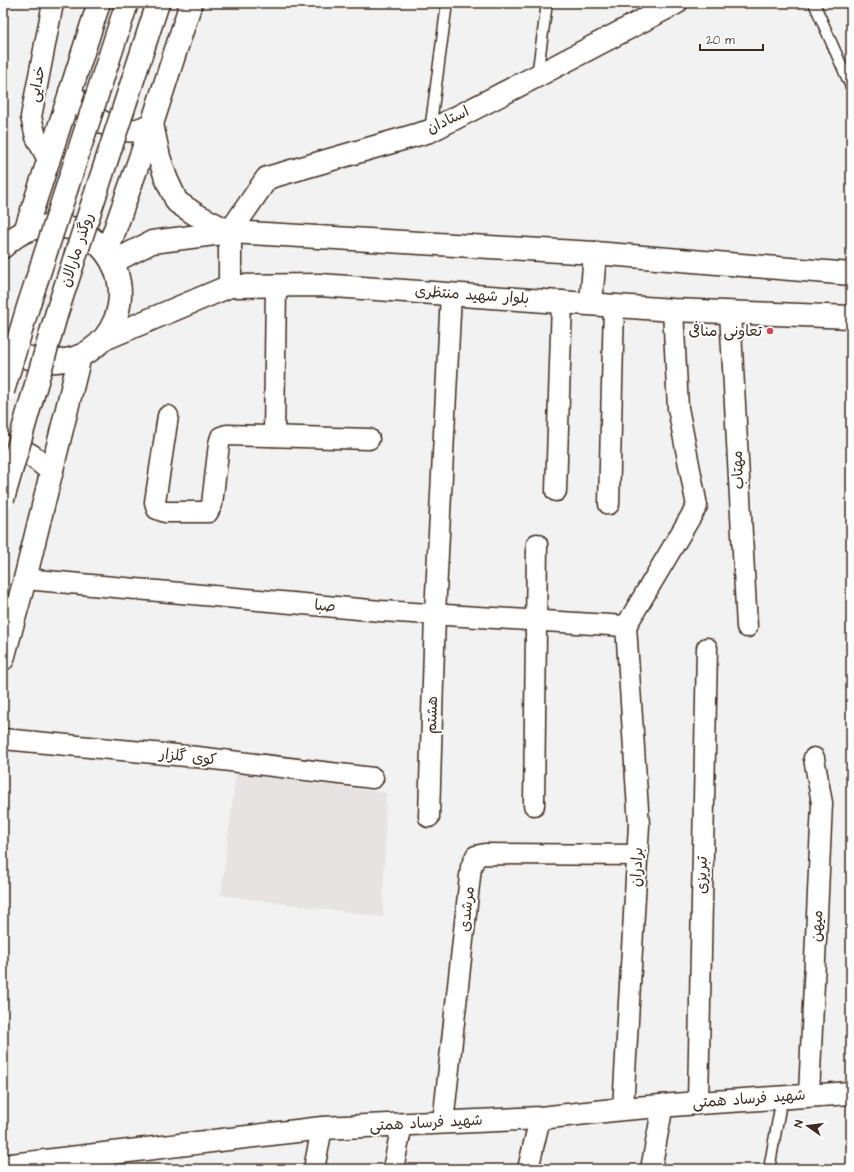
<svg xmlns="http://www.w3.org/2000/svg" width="854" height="1172" font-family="'Architects Daughter','Playpen Sans Arabic',sans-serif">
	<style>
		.built { fill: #e6e3e2 }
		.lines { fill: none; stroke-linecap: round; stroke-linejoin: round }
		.lane-casing { stroke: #3b2a1e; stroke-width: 13 }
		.street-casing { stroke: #3b2a1e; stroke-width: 23 }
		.secondary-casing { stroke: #3b2a1e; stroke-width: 25 }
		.primary-casing { stroke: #3b2a1e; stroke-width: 25 }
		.highway-casing { stroke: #3b2a1e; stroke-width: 25 }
		.lane { stroke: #fff; stroke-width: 10 }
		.street { stroke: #fff; stroke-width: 20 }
		.secondary { stroke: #fff; stroke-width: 22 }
		.primary { stroke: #fff; stroke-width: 22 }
		.highway { stroke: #fff; stroke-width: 22 }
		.highway-bridge-casing { stroke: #3b2a1e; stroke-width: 25; stroke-linecap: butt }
		.highway-bridge { stroke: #fff; stroke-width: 22 }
		.poi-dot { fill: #d1495b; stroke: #fff; stroke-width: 1.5 }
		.labels { text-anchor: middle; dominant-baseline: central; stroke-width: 4; stroke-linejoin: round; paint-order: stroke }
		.street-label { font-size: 15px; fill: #3b2a1e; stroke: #fff }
		.poi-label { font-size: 15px; fill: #3b2a1e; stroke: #fff; text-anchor: end }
	</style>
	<rect width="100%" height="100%" fill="#f3f2f2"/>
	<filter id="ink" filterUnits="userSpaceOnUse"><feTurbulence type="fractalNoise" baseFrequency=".025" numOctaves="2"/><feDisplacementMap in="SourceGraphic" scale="8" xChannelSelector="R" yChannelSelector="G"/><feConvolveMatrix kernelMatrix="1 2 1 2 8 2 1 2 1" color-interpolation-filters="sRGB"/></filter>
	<g filter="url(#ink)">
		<path class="built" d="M236 773 386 793 383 917 221 895Z"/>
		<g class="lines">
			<defs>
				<g id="lane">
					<path d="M814 3 851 87"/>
					<path d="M537 76 547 3"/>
					<path d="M430 131 447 3"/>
					<path d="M769 1169 782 1097"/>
				</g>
				<g id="street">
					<path d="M49 162 36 137 31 117 53 3"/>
					<path d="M730 312 747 627"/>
					<path d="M168 416 155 502 157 509 165 512H208L212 504 219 444 221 437 227 435 369 439"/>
					<path d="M274 436 276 286"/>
					<path d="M556 491 562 301"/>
					<path d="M609 504 614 305"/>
					<path d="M25 579 381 611 626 626"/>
					<path d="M626 626 697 506 678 408 673 310"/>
					<path d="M3 739 197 757 373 778"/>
					<path d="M534 805 537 544"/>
					<path d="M429 817 435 614 451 294"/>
					<path d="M809 1095 822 803 814 758"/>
					<path d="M698 1103 707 648"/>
					<path d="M623 1109 639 825 626 626"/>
					<path d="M443 1123 471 867 476 856 485 854 638 855"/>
					<path d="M314 1169 322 1128"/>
					<path d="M393 1169 402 1125"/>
					<path d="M528 1169 540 1118"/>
					<path d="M651 1169 663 1105"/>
				</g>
				<g id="secondary">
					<path d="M230 232 267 178 430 131 537 76 676 3"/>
					<path d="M3 1166 322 1128 540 1118 623 1109 698 1103 851 1093"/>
				</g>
				<g id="primary">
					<path d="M230 232V286"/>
					<path d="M113 262 152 242 230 232 595 253 851 274"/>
					<path d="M591 303 595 253"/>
					<path d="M104 339 230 286 320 285 673 310 851 317"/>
				</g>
				<g id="highway">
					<path d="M70 92C85 112 109 134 137 130 142 129 147 126 152 124L159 157 166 178 177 202 195 214 230 232"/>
					<path d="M25 231C51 155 74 79 99 3"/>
					<path d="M3 247C22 229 38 224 64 227 77 228 89 235 98 244 144 287 113 365 49 361 38 361 26 358 17 352 12 349 8 344 3 341"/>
					<path d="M107 252 152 124 191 3"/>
					<path d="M3 446C25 448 36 458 52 472"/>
					<path d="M3 659 25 579 80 356"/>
				</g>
			</defs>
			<use href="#lane" class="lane-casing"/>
			<use href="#street" class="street-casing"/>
			<use href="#secondary" class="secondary-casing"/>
			<use href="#primary" class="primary-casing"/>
			<use href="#highway" class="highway-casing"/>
			<use href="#lane" class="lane"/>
			<use href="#street" class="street"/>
			<use href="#secondary" class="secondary"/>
			<use href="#primary" class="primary"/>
			<use href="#highway" class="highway"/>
			<defs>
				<g id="highway-bridge">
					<path d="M3 391 28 307 127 3"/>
					<path d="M3 499 57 312 158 3"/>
				</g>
			</defs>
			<use href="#highway-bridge" class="highway-bridge-casing"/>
			<use href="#highway-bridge" class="highway-bridge"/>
		</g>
	</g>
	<circle class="poi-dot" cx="770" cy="331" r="4"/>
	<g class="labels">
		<g class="street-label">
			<text transform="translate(37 84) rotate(-79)">خدایی</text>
			<text transform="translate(448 120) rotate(-25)">استادان</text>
			<text transform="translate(77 250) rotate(-72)">روگذر مارالان</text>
			<text transform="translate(472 295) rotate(4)">بلوار شهید منتظری</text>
			<text transform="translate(738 470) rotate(-93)">مهتاب</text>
			<text transform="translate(325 606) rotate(5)">صبا</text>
			<text transform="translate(432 715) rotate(-88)">هشتم</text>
			<text transform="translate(188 757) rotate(6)">کوی گلزار</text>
			<text transform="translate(637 867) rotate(-87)">برادران</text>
			<text transform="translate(702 875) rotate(-89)">تبریزی</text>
			<text transform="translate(467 909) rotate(-84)">مرشدی</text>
			<text transform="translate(817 926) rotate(-87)">میهن</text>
			<text transform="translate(749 1099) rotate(-4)">شهید فرساد همتی</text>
			<text transform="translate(426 1123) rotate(-3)">شهید فرساد همتی</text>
		</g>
		<g class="poi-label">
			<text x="762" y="331">تعاونی منافی</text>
		</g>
	</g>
	<rect width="854" height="1172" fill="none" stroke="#fff" stroke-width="16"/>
	<rect x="8" y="8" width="838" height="1156" fill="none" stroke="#3b2a1e" stroke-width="1.5" filter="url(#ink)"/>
	<g transform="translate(808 1126) rotate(284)" stroke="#ffffff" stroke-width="3" paint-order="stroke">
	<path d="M0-3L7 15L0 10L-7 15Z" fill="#3b2a1e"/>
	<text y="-6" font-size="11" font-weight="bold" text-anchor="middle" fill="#3b2a1e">N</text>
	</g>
	<path d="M700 44v6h63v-6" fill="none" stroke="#3b2a1e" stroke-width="2"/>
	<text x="706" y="44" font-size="12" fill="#3b2a1e" stroke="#ffffff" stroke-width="3" paint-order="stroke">20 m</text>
</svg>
